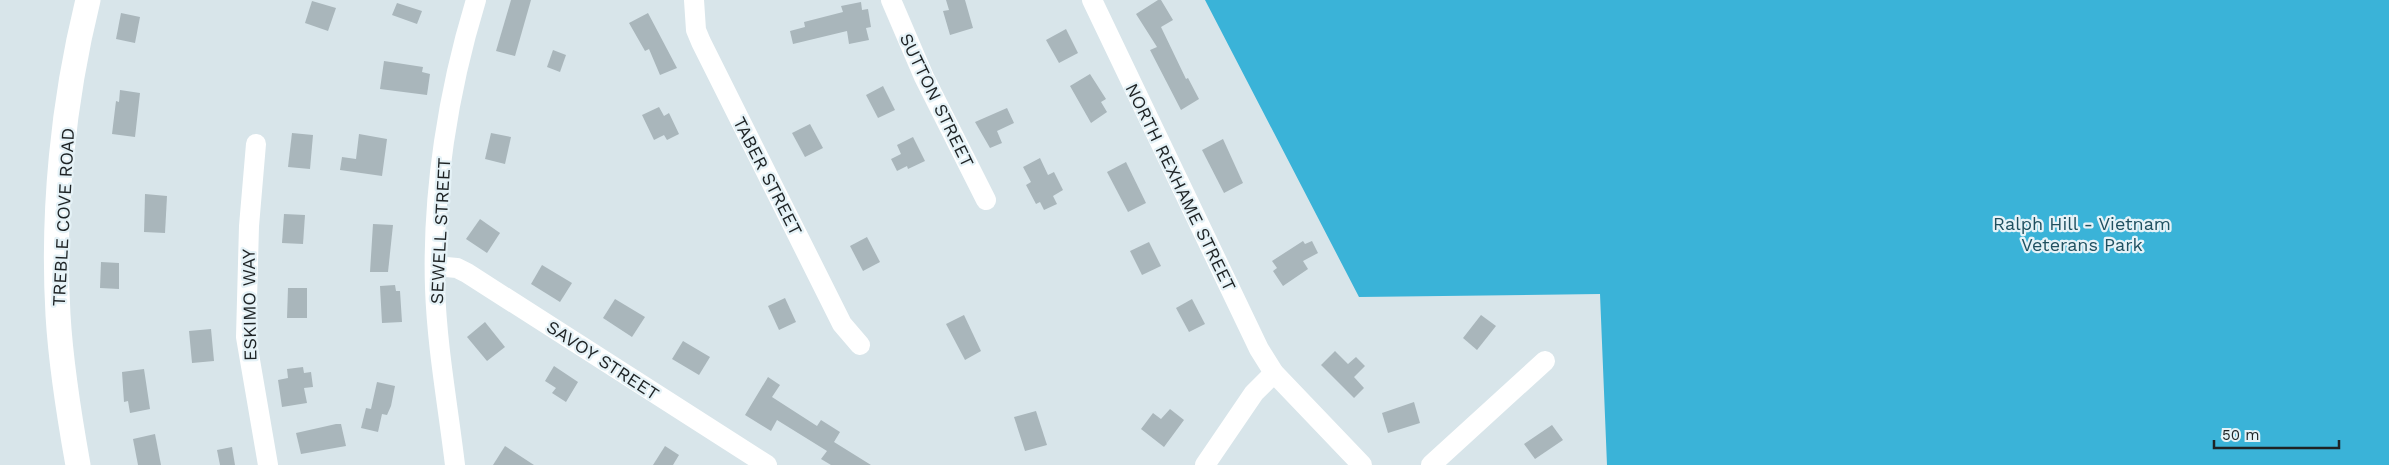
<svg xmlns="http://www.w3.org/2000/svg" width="2389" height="465" font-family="'Work Sans',sans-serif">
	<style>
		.forest { fill: #3ab3d8 }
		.building { fill: #a9b6bb }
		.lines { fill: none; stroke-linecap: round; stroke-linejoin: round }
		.minor { stroke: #fff; stroke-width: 20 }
		.major { stroke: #fff; stroke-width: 25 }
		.labels { text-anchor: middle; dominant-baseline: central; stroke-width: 4.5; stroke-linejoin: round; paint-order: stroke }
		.street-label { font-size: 18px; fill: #1e2325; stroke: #e5f2f7 }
		.park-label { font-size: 18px; fill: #1f5060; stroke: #e5f2f7 }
	</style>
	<rect width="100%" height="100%" fill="#d8e5ea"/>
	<path class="forest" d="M1205 0H2389V465H1607L1600 294 1359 297Z"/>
	<g class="building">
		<path d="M511 0H531L515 56 496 51Z"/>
		<path d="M946 0H965L973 28 950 35 943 11 949 10Z"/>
		<path d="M1158 0H1161L1173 20 1161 27 1186 79 1188 78 1199 99 1181 110 1150 50 1157 47 1136 14Z"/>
		<path d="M312 1 336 8 328 31 305 23Z"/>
		<path d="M861 2 862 10 868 9 871 27 866 28 869 40 849 44 847 31 793 44 790 31 805 27 804 22 843 12 841 6Z"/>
		<path d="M397 3 422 11 417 24 392 15Z"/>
		<path d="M121 13 140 17 135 43 116 39Z"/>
		<path d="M648 13 677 68 660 75 649 49 645 51 629 23Z"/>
		<path d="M1066 29 1078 53 1059 63 1046 40Z"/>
		<path d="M553 50 566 55 560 72 547 67Z"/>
		<path d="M384 61 423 67 422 72 430 74 427 95 380 89Z"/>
		<path d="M1090 74 1106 99 1101 102 1107 112 1091 123 1070 86Z"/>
		<path d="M883 86 895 110 878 118 866 95Z"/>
		<path d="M120 90 140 93 135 137 112 134 116 101 119 102Z"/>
		<path d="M659 107 664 116 669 113 679 134 667 140 664 135 654 140 642 115Z"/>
		<path d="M1007 108 1014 123 997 131 1002 143 990 148 975 122Z"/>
		<path d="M810 124 823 148 805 157 792 133Z"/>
		<path d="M292 133 313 135 310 169 288 167Z"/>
		<path d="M491 133 511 137 505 164 485 159Z"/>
		<path d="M359 134 387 139 382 176 340 170 342 157 356 159Z"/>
		<path d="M913 137 925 161 908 169 907 166 897 171 891 159 901 154 897 145Z"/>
		<path d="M1223 139 1243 183 1224 193 1202 150Z"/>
		<path d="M1040 158 1048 175 1054 172 1063 190 1053 196 1057 204 1044 210 1040 202 1036 204 1026 185 1031 182 1023 167Z"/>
		<path d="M1126 162 1146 203 1128 212 1107 172Z"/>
		<path d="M145 194 167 196 165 233 144 232Z"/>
		<path d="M284 214 305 215 303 244 282 243Z"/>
		<path d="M480 219 500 233 487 253 466 239Z"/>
		<path d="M373 224 393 225 388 272H370Z"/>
		<path d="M867 237 880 262 863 271 850 246Z"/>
		<path d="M1303 241 1305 244 1312 241 1318 253 1303 261 1308 269 1283 286 1273 271 1277 268 1272 261Z"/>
		<path d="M1149 242 1161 266 1142 275 1130 251Z"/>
		<path d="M101 262 119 263V289L100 288Z"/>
		<path d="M542 265 572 283 560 302 531 284Z"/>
		<path d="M395 285 396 291H400L402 322 382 323 380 286Z"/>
		<path d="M288 288H307V318H287Z"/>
		<path d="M785 298 796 322 779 330 768 306Z"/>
		<path d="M615 299 645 317 632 337 603 318Z"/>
		<path d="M1192 299 1205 324 1189 332 1176 308Z"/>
		<path d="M964 315 981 351 965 360 946 324Z"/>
		<path d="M1481 315 1496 326 1477 350 1463 338Z"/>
		<path d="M485 322 505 347 487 361 467 337Z"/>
		<path d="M211 329 214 361 192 363 189 331Z"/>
		<path d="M683 341 710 357 699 375 672 359Z"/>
		<path d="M1335 351 1348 364 1356 357 1365 366 1354 377 1364 388 1354 398 1321 365Z"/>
		<path d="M554 366 578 382 566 402 552 393 556 388 545 381Z"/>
		<path d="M303 367 304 373 311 372 313 387 304 388 307 403 282 407 278 380 288 378 287 369Z"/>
		<path d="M144 369 150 409 130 413 128 401 124 402 122 372Z"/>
		<path d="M768 377 780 385 772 397 817 426 821 420 840 432 834 442 871 465H831L821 459 827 451 777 420 771 431 745 415Z"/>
		<path d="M377 382 395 386 391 406 387 415 382 414 378 432 361 428 366 408 371 409Z"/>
		<path d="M1414 402 1420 423 1388 433 1382 413Z"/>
		<path d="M1170 409 1184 420 1164 447 1141 429 1153 413 1161 419Z"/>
		<path d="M1036 411 1047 445 1025 451 1014 417Z"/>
		<path d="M336 424H341L346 446 301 454 296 433Z"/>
		<path d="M1552 425 1563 440 1535 459 1524 444Z"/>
		<path d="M155 434 161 465H138L133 439Z"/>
		<path d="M505 446 534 465H493Z"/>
		<path d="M665 446 679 455 673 465H653Z"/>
		<path d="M232 447 235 465H220L217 450Z"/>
	</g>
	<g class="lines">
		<g class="minor">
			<path d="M694 0 696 30 701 42 842 324 860 345"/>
			<path d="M891 0 924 77 986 200"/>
			<path d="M1092 0 1259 349 1274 373 1362 465"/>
			<path d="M256 144 249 226 246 337 268 465"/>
			<path d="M435 266 457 268 467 273 767 465"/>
			<path d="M455 465C448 406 437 347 435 288 432 193 448 91 476 0"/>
			<path d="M1205 465 1254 393 1274 373"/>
			<path d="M1431 465 1545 361"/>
		</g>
		<path class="major" d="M78 465C69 415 61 366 58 315 52 211 63 101 88 0"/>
	</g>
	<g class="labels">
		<g class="street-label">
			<text transform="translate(937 100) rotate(64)">SUTTON STREET</text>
			<text transform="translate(768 176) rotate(63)">TABER STREET</text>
			<text transform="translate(1181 187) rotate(64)">NORTH REXHAME STREET</text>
			<text transform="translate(63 217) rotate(-87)">TREBLE COVE ROAD</text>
			<text transform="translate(440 231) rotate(-87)">SEWELL STREET</text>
			<text transform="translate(249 305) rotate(-91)">ESKIMO WAY</text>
			<text transform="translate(603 360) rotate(33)">SAVOY STREET</text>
		</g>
		<g class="park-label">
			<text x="2082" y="223">Ralph Hill - Vietnam<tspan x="2082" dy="21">Veterans Park</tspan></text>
		</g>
	</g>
	<path d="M2214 440v8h125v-8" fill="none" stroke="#1e2325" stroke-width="2.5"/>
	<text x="2222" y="440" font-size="15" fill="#1e2325" stroke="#e5f2f7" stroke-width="4" paint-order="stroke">50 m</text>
</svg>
